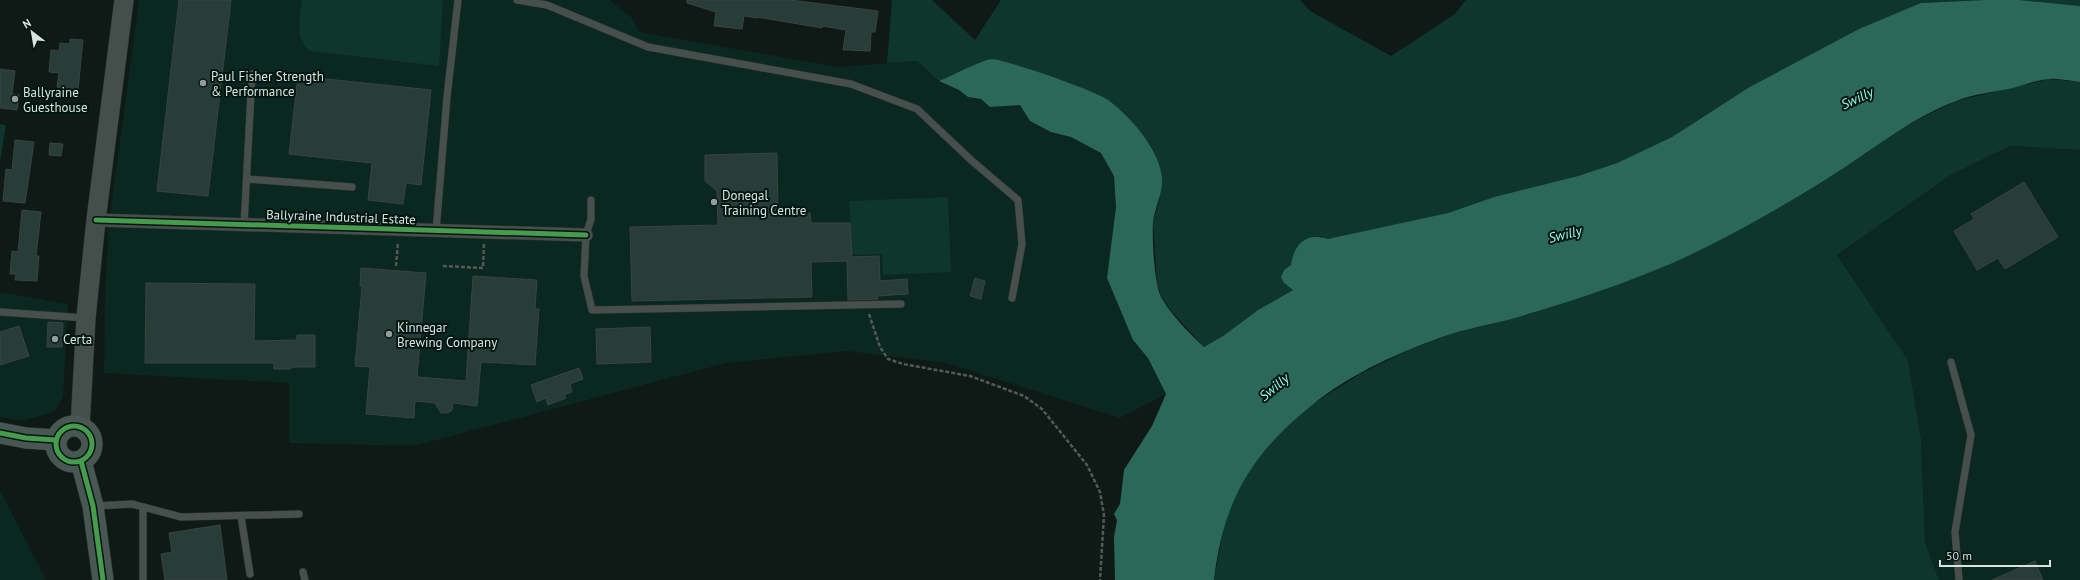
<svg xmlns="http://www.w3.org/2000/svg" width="2080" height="580" font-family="'PT Sans',sans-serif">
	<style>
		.built { fill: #0a2720 }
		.green { fill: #0f362c }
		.water { fill: #2b6859 }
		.building { fill: #283c38; stroke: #3a4441 }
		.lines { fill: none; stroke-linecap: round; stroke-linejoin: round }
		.lane-casing { stroke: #2d3533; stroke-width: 8 }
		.street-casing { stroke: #2d3533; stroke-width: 14 }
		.secondary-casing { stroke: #2d3533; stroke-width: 20 }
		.primary-casing { stroke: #2d3533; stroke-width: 22 }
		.path { stroke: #515a57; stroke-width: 2.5; stroke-dasharray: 4 2; stroke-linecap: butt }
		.lane { stroke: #474f4c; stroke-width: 7 }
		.street { stroke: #474f4c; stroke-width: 13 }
		.secondary { stroke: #444f4c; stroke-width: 19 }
		.primary { stroke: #485753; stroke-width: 21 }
		.cycleway-casing { stroke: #031611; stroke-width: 8 }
		.cycleway { stroke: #469c4c; stroke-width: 5 }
		.poi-dot { fill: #929d9a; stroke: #031611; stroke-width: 1.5 }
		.labels { text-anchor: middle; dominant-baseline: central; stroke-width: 4; stroke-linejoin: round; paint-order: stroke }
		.poi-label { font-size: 13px; fill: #d8e4e0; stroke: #031611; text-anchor: start }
		.street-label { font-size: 13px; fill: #d8e4e0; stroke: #031611 }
		.water-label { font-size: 14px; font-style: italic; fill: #96fade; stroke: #031611 }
	</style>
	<rect width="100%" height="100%" fill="#0f1a17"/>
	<g class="built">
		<path d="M139 0H609L631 17 640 32 838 67 917 61 939 81 959 90 968 97 981 99 990 107 1020 105 1051 132 1071 137 1101 153 1114 176 1116 207 1107 278 1133 340 1148 358 1166 394 1120 418 946 363 847 351 726 363 414 446 289 443V383L104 373 105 292 109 222Z"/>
		<path d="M2010 146 2080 150V580H1939L1925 542 1921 439 1908 360 1837 255 1949 176Z"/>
		<path d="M0 292 68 304 63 397 54 412 21 421 0 417Z"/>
		<path d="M0 490 46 580H0Z"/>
	</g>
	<g class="green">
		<path d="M302 0H443L439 66 310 51C294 39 300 18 302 0Z"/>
		<path d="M892 0H932L975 40 1001 0H1300L1310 11 1391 56 1455 14 1466 0H1985L1921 3 1748 88 1672 137 1617 163 1578 176 1494 197 1448 213 1394 226 1341 237 1328 239 1319 236 1291 265 1284 270V283L1293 290 1258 310 1223 336 1204 347 1172 312 1161 296 1157 283 1153 221 1159 201 1162 177 1046 75 991 59 939 81 917 61 887 63Z"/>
		<path d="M2019 0H2080V6Z"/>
		<path d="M2049 79 2080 82V150L2010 146 1949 176 1837 255 1908 360 1921 439 1925 542 1939 580H1214L1225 520 1235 495 1250 468 1265 448 1297 417 1313 404 1360 374 1409 350 1451 334 1529 314 1605 289 1828 178 1905 126 1956 101Z"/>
		<path d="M0 124 6 125 0 162Z"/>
		<path d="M948 197 951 272 883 275 882 254 852 255 849 201Z"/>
	</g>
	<path class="water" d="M1985 0H2019L2080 6V82C2070 81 2058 78 2049 79 2037 80 2024 85 2013 88 1994 92 1974 94 1956 101 1908 119 1869 153 1825 180 1768 215 1710 249 1648 273 1609 289 1568 302 1528 314 1503 322 1477 326 1451 334 1404 350 1349 374 1311 406 1250 455 1223 502 1214 580H1115L1114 537 1117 520 1114 514 1120 504 1124 470 1152 426 1166 394 1148 358 1133 340 1107 278 1116 207 1114 176 1101 153 1071 137 1051 132 1030 121 1020 105 990 107 981 99 968 97 959 90 939 81C949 77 984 59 992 59 1007 60 1097 91 1108 100 1130 116 1160 150 1162 178 1163 193 1155 207 1153 222 1152 237 1154 283 1161 297 1171 315 1189 333 1204 347L1223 336 1258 310 1293 290 1284 283 1281 277 1284 270 1291 265C1294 244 1306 232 1328 239L1448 213 1494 197 1578 176 1617 163 1672 137 1748 88 1859 29 1921 3Z"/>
	<g class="building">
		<path d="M179 0H231L208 196 157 191Z"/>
		<path d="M687 0H790L878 11 875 32H871L870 51 848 50H843L846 30 822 26V28L757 17V18L744 16 742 29 714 26 716 12 687 3Z"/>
		<path d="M70 39 83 40 78 90 57 87 59 73 49 72 51 50 59 51 60 43 70 44Z"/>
		<path d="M0 69 15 71 12 94 19 95 17 110 0 108Z"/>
		<path d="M298 76 431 90 421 185 406 183 403 204 368 200 372 163 289 154Z"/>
		<path d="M15 140 34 142 25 203 3 201 6 169 12 170Z"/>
		<path d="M50 143 63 144 61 156 49 155Z"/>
		<path d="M777 153 778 214 810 213 811 223H850L852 257 879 256 880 281 907 279 908 294 877 296 878 299 848 300 847 261 811 262 812 297 632 301 630 227 718 225 717 191 705 181V155Z"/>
		<path d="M2024 182 2058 237 2005 269 1998 258 1977 270 1954 231 1974 219 1971 214Z"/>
		<path d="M22 210 41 212 36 256H39L37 281 15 280 16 274H10L12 251 18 252Z"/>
		<path d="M361 268 426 273 417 377 466 381 473 276 537 280 535 309H539L535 365 481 362 477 406 453 403 452 410 448 413H441L435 403 415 401 414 418 366 414 370 367 355 366 362 286H360Z"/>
		<path d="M975 278 985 281 981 299 970 296Z"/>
		<path d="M146 283 255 284 254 341 297 340V335H315V367H291V369H274V363H145Z"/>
		<path d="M48 322 63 323 62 347H47Z"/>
		<path d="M19 326 29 356 0 365V332Z"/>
		<path d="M650 327 651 362 597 364 596 329Z"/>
		<path d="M579 368 583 379 570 384 572 392 564 395 566 398 548 405 546 398 537 402 531 385Z"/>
		<path d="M220 525 227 580H165L161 554 172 552 169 533Z"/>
		<path d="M2035 561 2043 580H1992Z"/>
	</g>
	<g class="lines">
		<defs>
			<g id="lane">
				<path d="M517 0 547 5 648 47 851 84 917 109 971 160 1018 200 1022 244 1012 298"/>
				<path d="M247 179 352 187"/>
				<path d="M591 200V219L586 235 584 276 592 310 901 304"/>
				<path d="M244 225 252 74"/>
				<path d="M436 231 447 97 458 0"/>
				<path d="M0 312 86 318"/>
				<path d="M1951 362 1971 435 1955 532 1959 580"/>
				<path d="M95 506 132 504 181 517 299 514"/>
				<path d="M241 516 250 574"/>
				<path d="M303 572 305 580"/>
				<path d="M143 580V507"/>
			</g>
			<path id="street" d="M96 220 586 235"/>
			<path id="secondary" d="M80 427 86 318 96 220 124 0"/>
			<g id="primary">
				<circle cx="74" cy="444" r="18"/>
				<path d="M0 433 26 438 56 440"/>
				<path d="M81 461 93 506 103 580"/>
			</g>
		</defs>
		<use href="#lane" class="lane-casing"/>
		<use href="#street" class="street-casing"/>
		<use href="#secondary" class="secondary-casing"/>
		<use href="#primary" class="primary-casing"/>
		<g class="path">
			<path d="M396 266 398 242"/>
			<path d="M443 266 483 268 484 244"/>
			<path d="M869 314 880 347 888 359 903 364 970 376 1024 396 1042 409 1087 465 1100 492 1104 515 1100 580"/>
		</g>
		<use href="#lane" class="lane"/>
		<use href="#street" class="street"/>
		<use href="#secondary" class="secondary"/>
		<use href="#primary" class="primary"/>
		<defs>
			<g id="cycleway">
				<path d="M96 220 586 235"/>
				<circle cx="74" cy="444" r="18"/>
				<path d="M0 433 26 438 56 440"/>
				<path d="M81 461 93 506 103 580"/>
			</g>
		</defs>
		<use href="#cycleway" class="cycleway-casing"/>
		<use href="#cycleway" class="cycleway"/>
	</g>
	<g class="poi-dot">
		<circle cx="203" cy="83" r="4"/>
		<circle cx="15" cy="99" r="4"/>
		<circle cx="714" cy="202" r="4"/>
		<circle cx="389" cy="334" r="4"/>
		<circle cx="55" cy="339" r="4"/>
	</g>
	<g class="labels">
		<g class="poi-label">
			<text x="211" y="76">Paul Fisher Strength<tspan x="211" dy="15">&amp; Performance</tspan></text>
			<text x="23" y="92">Ballyraine<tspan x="23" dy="15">Guesthouse</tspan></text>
			<text x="722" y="195">Donegal<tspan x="722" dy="15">Training Centre</tspan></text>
			<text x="397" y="327">Kinnegar<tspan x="397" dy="15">Brewing Company</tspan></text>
			<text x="63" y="339">Certa</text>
		</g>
		<g class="street-label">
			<text transform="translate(341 217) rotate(2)">Ballyraine Industrial Estate</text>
		</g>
		<g class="water-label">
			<text transform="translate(1857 98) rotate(-25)">Swilly</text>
			<text transform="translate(1565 234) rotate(-14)">Swilly</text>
			<text transform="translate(1274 387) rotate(-40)">Swilly</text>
		</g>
	</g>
	<g transform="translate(32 32) rotate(329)" stroke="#031611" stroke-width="3" paint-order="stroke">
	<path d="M0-3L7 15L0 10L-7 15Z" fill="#d8e4e0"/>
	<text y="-6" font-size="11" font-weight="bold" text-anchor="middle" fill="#d8e4e0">N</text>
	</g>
	<path d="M1940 560v6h110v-6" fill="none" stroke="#d8e4e0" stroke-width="2"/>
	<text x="1946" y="560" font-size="12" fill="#d8e4e0" stroke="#031611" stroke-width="3" paint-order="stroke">50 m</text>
</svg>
